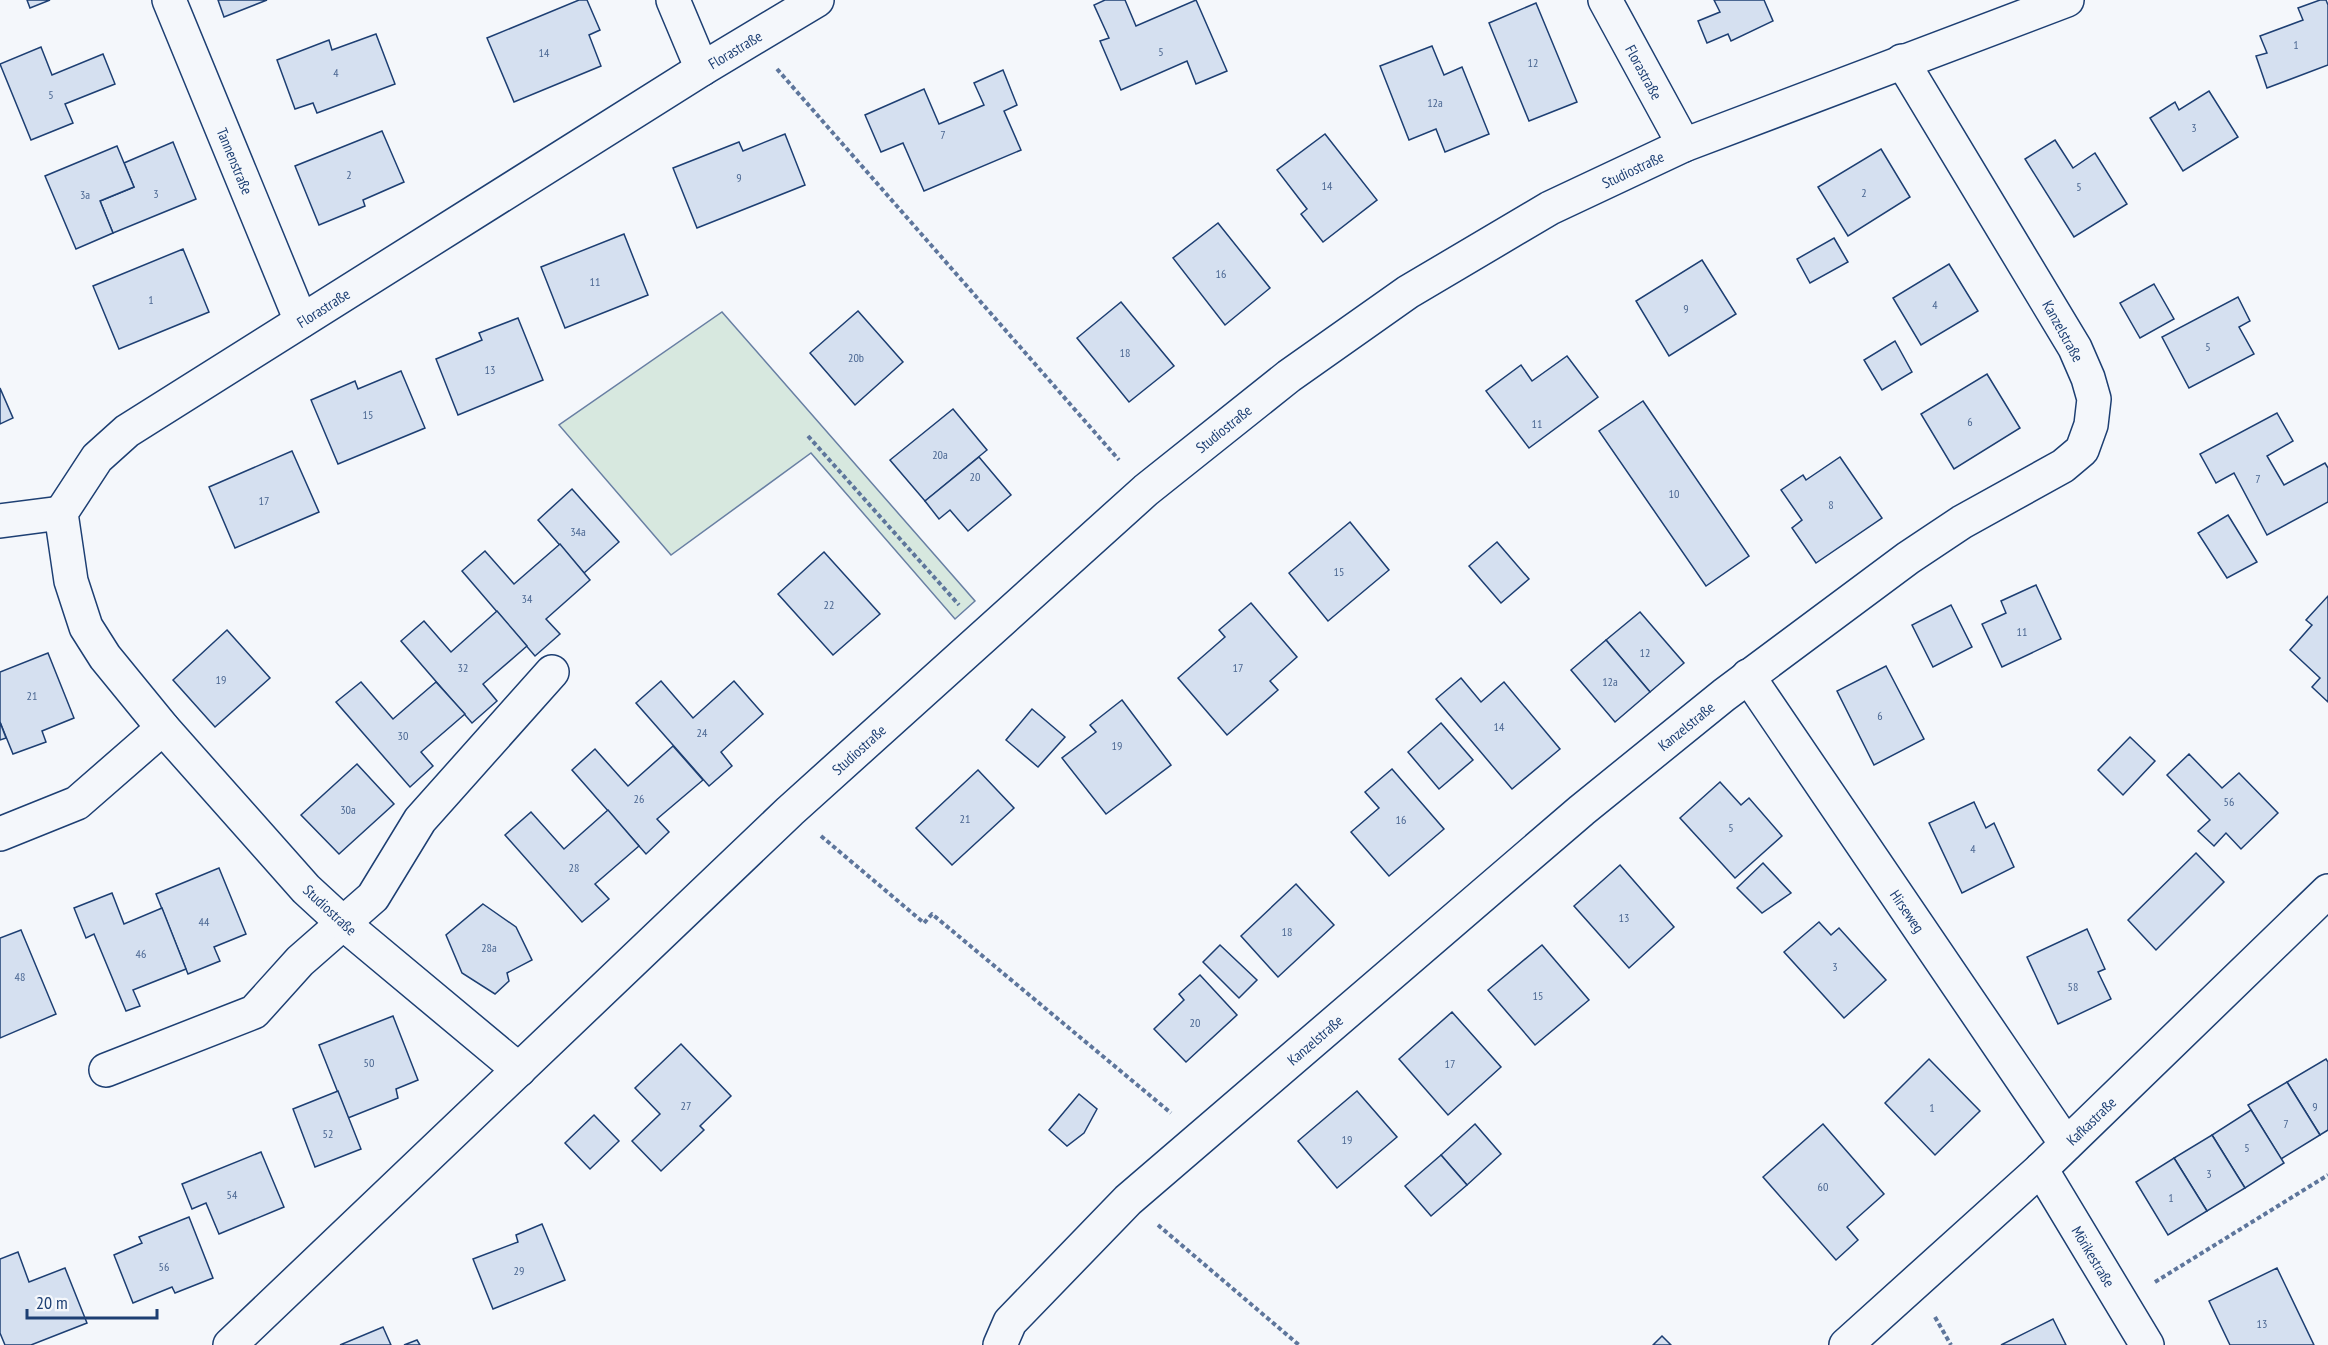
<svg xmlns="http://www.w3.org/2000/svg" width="2328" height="1345" font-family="'PT Sans Narrow',sans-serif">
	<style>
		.green { fill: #d7e8df; stroke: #687fa3; stroke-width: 1.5 }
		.building { fill: #d5e0f0; stroke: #1d3f73; stroke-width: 1.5 }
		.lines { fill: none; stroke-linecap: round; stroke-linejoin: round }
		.minor-casing { stroke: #1d3f73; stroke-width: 36 }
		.path { stroke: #5e769c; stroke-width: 4; stroke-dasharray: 4.5 3; stroke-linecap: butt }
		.minor { stroke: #f4f7fb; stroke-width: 33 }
		.labels { text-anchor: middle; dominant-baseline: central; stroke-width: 4.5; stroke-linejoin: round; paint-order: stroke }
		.number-label { font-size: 12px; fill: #4b6792 }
		.street-label { font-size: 15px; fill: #1d3f73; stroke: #f4f7fb }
	</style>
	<rect width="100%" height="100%" fill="#f4f7fb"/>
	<path class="green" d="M722 312 975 601 955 619 811 453 671 555 559 425Z"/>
	<g class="building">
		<path d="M27 0H50L30 8Z"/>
		<path d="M218 0H267L224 17Z"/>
		<path d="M579 0H587L600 30 589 35 601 66 514 102 487 38Z"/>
		<path d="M1105 0H1125L1136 26 1196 0 1227 71 1196 84 1187 61 1121 90 1100 41 1109 38 1094 5Z"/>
		<path d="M1714 0H1764L1773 21 1731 41 1728 34 1707 43 1698 21 1720 12Z"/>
		<path d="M2320 0H2326L2328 5V65L2267 88 2256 56 2267 53 2260 36 2303 20 2298 8Z"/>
		<path d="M1536 3 1577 102 1529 121 1489 23Z"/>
		<path d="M376 34 395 84 317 113 313 103 295 109 277 60 329 40 332 50Z"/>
		<path d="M1432 46 1444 75 1462 67 1489 134 1445 152 1436 129 1409 140 1380 66Z"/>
		<path d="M41 47 52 75 103 54 115 84 65 104 73 123 31 140 0 64Z"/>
		<path d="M1003 70 1017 105 1004 111 1021 150 924 191 903 143 881 152 865 115 924 89 939 124 984 105 974 83Z"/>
		<path d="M2209 91 2238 137 2183 171 2150 118 2175 102 2179 110Z"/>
		<path d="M382 131 404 182 363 200 365 206 319 225 295 166Z"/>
		<path d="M785 134 805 185 697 228 673 168 739 142 743 151Z"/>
		<path d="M1325 134 1377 200 1323 242 1301 214 1307 209 1277 170Z"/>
		<path d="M2055 140 2073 168 2095 153 2127 204 2074 237 2025 159Z"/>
		<path d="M173 142 196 199 113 233 100 201 134 187 124 163Z"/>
		<path d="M117 146 134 187 100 201 113 233 76 249 45 176Z"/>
		<path d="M1881 149 1910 197 1848 236 1818 187Z"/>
		<path d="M1218 223 1270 288 1225 325 1173 258Z"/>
		<path d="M624 234 648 295 565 328 541 267Z"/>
		<path d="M1834 238 1848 262 1810 283 1797 259Z"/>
		<path d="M183 249 209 312 119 349 93 286Z"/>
		<path d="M1702 260 1736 314 1669 356 1636 301Z"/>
		<path d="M1949 264 1978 311 1921 345 1893 298Z"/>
		<path d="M2154 284 2174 319 2140 338 2120 303Z"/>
		<path d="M2238 297 2250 321 2239 327 2254 354 2189 388 2162 337Z"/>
		<path d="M1121 302 1174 366 1129 402 1077 338Z"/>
		<path d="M858 311 903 362 855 405 810 353Z"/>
		<path d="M518 318 543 380 458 415 436 359 482 340 479 333Z"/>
		<path d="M1895 341 1912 372 1882 390 1864 360Z"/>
		<path d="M1567 356 1598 397 1529 448 1486 391 1521 365 1532 381Z"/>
		<path d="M401 371 425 428 338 464 311 400 355 381 358 389Z"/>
		<path d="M1987 374 2020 428 1954 469 1921 414Z"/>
		<path d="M0 388 13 418 0 424Z"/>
		<path d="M1643 401 1749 556 1706 586 1599 431Z"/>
		<path d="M953 409 987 450 925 501 890 460Z"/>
		<path d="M2277 413 2293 441 2267 456 2284 485 2325 463 2328 468V502L2267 535 2234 473 2216 483 2200 454Z"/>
		<path d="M292 451 319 512 235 548 209 487Z"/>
		<path d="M979 457 1011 495 968 531 950 510 939 519 925 501Z"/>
		<path d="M1840 457 1882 518 1816 563 1792 528 1802 520 1781 490 1803 475 1806 480Z"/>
		<path d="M572 489 619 542 584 573 538 520Z"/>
		<path d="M2228 515 2257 562 2227 578 2198 533Z"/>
		<path d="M1350 522 1389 570 1328 621 1289 573Z"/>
		<path d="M1497 542 1529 579 1501 603 1469 566Z"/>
		<path d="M560 544 590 580 546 619 560 634 535 656 462 571 485 551 514 584Z"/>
		<path d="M824 552 880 614 833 655 778 594Z"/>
		<path d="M2036 585 2061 639 2002 667 1982 624 2006 613 2001 601Z"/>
		<path d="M2328 596V702L2312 687 2320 678 2290 650 2312 625 2306 620Z"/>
		<path d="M1251 603 1297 657 1270 681 1278 690 1227 735 1178 678 1225 637 1219 630Z"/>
		<path d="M1951 605 1972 647 1933 667 1912 625Z"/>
		<path d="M497 611 527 646 483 684 497 701 472 723 401 641 424 621 451 652Z"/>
		<path d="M1640 612 1684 663 1650 692 1606 640Z"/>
		<path d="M227 630 270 678 215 727 173 680Z"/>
		<path d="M1606 640 1650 692 1615 722 1571 670Z"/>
		<path d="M48 653 74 718 42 731 46 742 13 754 0 722V672Z"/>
		<path d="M1886 666 1924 739 1874 765 1837 691Z"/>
		<path d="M1461 678 1481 702 1504 682 1560 749 1512 789 1436 699Z"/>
		<path d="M661 681 693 718 734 681 763 714 721 752 732 766 709 786 636 703Z"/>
		<path d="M361 682 393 719 436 682 465 714 421 752 433 766 410 787 336 702Z"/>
		<path d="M1122 700 1171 765 1106 814 1062 758 1096 732 1090 725Z"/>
		<path d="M1032 709 1065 737 1038 767 1006 740Z"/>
		<path d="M0 722 6 738 0 740Z"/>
		<path d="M1441 723 1473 760 1439 789 1408 752Z"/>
		<path d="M2130 737 2155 761 2123 795 2098 770Z"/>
		<path d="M673 746 703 780 657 819 669 832 646 854 572 770 595 749 628 786Z"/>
		<path d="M2189 754 2222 788 2239 773 2278 813 2241 849 2226 833 2214 846 2198 831 2210 820 2167 775Z"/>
		<path d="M357 764 394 804 339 854 301 815Z"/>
		<path d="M1392 769 1444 829 1389 876 1351 832 1379 808 1365 792Z"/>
		<path d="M978 770 1014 808 952 865 916 828Z"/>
		<path d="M1720 782 1741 805 1749 798 1782 836 1735 878 1680 818Z"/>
		<path d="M1974 802 1986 828 1994 823 2014 867 1962 893 1929 823Z"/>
		<path d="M608 810 639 846 595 884 609 899 582 922 505 835 531 812 564 849Z"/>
		<path d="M2196 853 2224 882 2156 950 2128 920Z"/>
		<path d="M1763 863 1791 893 1762 913 1737 888Z"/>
		<path d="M1620 865 1674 927 1629 968 1574 906Z"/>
		<path d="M219 868 246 934 214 947 220 961 188 974 156 894Z"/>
		<path d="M1296 884 1334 925 1278 977 1241 936Z"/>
		<path d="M112 893 124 924 162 908 186 969 133 990 140 1006 126 1011 94 934 86 938 74 908Z"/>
		<path d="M483 904 516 927 532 960 507 973 509 981 495 994 462 973 446 935Z"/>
		<path d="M1819 922 1831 935 1839 928 1886 980 1844 1018 1784 952Z"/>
		<path d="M2087 929 2105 969 2098 972 2111 999 2058 1024 2027 957Z"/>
		<path d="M21 930 56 1014 0 1038V938Z"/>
		<path d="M1220 945 1257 980 1239 998 1203 962Z"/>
		<path d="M1542 945 1589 1000 1535 1045 1488 990Z"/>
		<path d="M1200 975 1237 1015 1186 1062 1154 1029 1184 1000 1179 994Z"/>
		<path d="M1452 1012 1501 1067 1448 1115 1399 1059Z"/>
		<path d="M393 1016 418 1080 396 1089 398 1098 348 1118 319 1045Z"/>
		<path d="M681 1044 731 1096 700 1126 704 1130 661 1171 632 1141 660 1114 635 1088Z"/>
		<path d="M1929 1059 1980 1111 1935 1155 1885 1103Z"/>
		<path d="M2326 1059 2328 1062V1130L2320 1135 2287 1082Z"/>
		<path d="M2287 1082 2320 1135 2281 1159 2248 1105Z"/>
		<path d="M338 1091 361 1149 315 1167 293 1109Z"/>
		<path d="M1357 1091 1397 1137 1337 1188 1298 1141Z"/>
		<path d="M1079 1094 1097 1109 1084 1133 1067 1146 1049 1130Z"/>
		<path d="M2251 1110 2284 1163 2245 1188 2212 1135Z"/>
		<path d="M594 1115 619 1141 590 1169 565 1143Z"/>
		<path d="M1475 1124 1501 1154 1467 1185 1441 1155Z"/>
		<path d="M1823 1124 1884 1194 1847 1227 1858 1240 1836 1260 1763 1177Z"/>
		<path d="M2212 1135 2245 1188 2207 1211 2174 1158Z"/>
		<path d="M261 1152 284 1207 219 1234 206 1203 192 1209 182 1184Z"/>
		<path d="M1441 1155 1467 1185 1431 1216 1405 1186Z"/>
		<path d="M2174 1158 2207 1211 2168 1235 2136 1182Z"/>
		<path d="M189 1217 213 1278 175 1293 172 1287 133 1303 114 1255 142 1243 139 1237Z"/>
		<path d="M542 1224 565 1280 493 1309 473 1259 518 1242 516 1235Z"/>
		<path d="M18 1252 29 1282 65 1268 87 1323 31 1345H5L0 1333V1259Z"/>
		<path d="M2277 1268 2314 1345H2230L2209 1301Z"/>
		<path d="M2053 1319 2066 1345H2001Z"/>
		<path d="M383 1327 391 1345H340Z"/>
		<path d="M1662 1336 1671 1345H1653Z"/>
		<path d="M417 1340 420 1345H404Z"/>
	</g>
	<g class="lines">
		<defs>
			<g id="minor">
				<path id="s1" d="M169 0 301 321"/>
				<path d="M673 0 702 69"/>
				<path id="s2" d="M1605 0 1684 145"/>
				<path d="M0 521 61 513"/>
				<path id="s3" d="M1748 676 2066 1144"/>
				<path d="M0 834 77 803 163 728"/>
				<path d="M106 1070 254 1012 300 961 373 897 420 820 552 672"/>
				<path id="s4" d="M519 1070 344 924 306 889 163 728 105 657 86 627 71 581 61 513 97 458 127 431 702 69 817 0"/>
				<path id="s5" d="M2041 1169 2147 1345"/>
				<path id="s6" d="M230 1345 790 811 1146 490 1289 376 1408 292 1550 208 1684 145 2067 0"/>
				<path id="s7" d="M1000 1345 1010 1322 1128 1200 1582 810 1724 695 1908 558 1962 522 2063 466 2082 450 2091 425 2094 399 2088 378 2075 348 1902 61"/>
				<path id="s8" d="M1846 1345 2041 1169 2328 891"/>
			</g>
		</defs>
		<use href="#minor" class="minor-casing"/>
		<g class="path">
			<path d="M777 69 1119 460"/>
			<path d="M808 436 959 605"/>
			<path d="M821 836 924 923 932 914 1171 1113"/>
			<path d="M1158 1225 1299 1345"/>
			<path d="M2155 1282 2328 1175"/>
			<path d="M1935 1317 1951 1345"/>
		</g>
		<use href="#minor" class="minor"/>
	</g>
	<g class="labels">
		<g class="number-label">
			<text x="2296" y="44">1</text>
			<text x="1161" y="51">5</text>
			<text x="544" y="52">14</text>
			<text x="1533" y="62">12</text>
			<text x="336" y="72">4</text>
			<text x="51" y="94">5</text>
			<text x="1435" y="102">12a</text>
			<text x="2194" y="127">3</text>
			<text x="943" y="134">7</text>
			<text x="349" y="174">2</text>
			<text x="739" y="177">9</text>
			<text x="1327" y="185">14</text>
			<text x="2079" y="186">5</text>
			<text x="1864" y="192">2</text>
			<text x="156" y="193">3</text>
			<text x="85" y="194">3a</text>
			<text x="1221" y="273">16</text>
			<text x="595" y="281">11</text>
			<text x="151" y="299">1</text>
			<text x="1935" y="304">4</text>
			<text x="1686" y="308">9</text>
			<text x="2208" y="346">5</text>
			<text x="1125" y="352">18</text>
			<text x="856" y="357">20b</text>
			<text x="490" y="369">13</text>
			<text x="368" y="414">15</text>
			<text x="1970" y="421">6</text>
			<text x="1537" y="423">11</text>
			<text x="940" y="454">20a</text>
			<text x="975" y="476">20</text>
			<text x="2258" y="478">7</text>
			<text x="1674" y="493">10</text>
			<text x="264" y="500">17</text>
			<text x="1831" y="504">8</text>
			<text x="578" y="531">34a</text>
			<text x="1339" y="571">15</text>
			<text x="527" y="598">34</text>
			<text x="829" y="604">22</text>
			<text x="2022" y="631">11</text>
			<text x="1645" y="652">12</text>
			<text x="463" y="667">32</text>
			<text x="1238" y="667">17</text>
			<text x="221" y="679">19</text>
			<text x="1610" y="681">12a</text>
			<text x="32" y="695">21</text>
			<text x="1880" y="715">6</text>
			<text x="1499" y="726">14</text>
			<text x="702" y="732">24</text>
			<text x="403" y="735">30</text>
			<text x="1117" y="745">19</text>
			<text x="639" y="798">26</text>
			<text x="2229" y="801">56</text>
			<text x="348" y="809">30a</text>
			<text x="965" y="818">21</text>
			<text x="1401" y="819">16</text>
			<text x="1731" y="827">5</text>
			<text x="1973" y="848">4</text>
			<text x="574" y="867">28</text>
			<text x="1624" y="917">13</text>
			<text x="204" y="921">44</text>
			<text x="1287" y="931">18</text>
			<text x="489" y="947">28a</text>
			<text x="141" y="953">46</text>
			<text x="1835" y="966">3</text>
			<text x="20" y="976">48</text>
			<text x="2073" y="986">58</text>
			<text x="1538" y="995">15</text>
			<text x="1195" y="1022">20</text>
			<text x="369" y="1062">50</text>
			<text x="1450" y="1063">17</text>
			<text x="686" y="1105">27</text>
			<text x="2315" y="1106">9</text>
			<text x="1932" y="1107">1</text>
			<text x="2286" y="1123">7</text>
			<text x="328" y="1133">52</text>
			<text x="1347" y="1139">19</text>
			<text x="2247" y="1147">5</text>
			<text x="2209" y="1173">3</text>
			<text x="1823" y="1186">60</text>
			<text x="232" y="1194">54</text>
			<text x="2171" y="1197">1</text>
			<text x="164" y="1266">56</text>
			<text x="519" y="1270">29</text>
			<text x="2262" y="1323">13</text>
		</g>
		<g class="street-label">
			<text stroke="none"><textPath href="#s4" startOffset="1563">Florastraße</textPath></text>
			<text stroke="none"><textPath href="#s2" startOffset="82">Florastraße</textPath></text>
			<text stroke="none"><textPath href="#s1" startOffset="174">Tannenstraße</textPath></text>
			<text stroke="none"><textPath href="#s6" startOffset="1838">Studiostraße</textPath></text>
			<text stroke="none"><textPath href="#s4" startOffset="1077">Florastraße</textPath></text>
			<text transform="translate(2063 331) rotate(61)">Kanzelstraße</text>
			<text stroke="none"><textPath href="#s6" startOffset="1352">Studiostraße</textPath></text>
			<text stroke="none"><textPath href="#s7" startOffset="927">Kanzelstraße</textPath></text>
			<text stroke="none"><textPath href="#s6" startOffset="866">Studiostraße</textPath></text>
			<text transform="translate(330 910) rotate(43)">Studiostraße</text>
			<text stroke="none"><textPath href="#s3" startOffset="284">Hirseweg</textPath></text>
			<text stroke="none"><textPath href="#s7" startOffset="441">Kanzelstraße</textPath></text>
			<text stroke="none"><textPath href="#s8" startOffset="332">Kafkastraße</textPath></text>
			<text stroke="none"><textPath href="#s5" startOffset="102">Mörikestraße</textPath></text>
		</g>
	</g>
	<path d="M27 1309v9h130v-9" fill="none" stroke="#1d3f73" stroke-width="3"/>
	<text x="36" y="1309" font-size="18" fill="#1d3f73" stroke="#f4f7fb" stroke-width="4.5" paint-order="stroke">20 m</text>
</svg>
